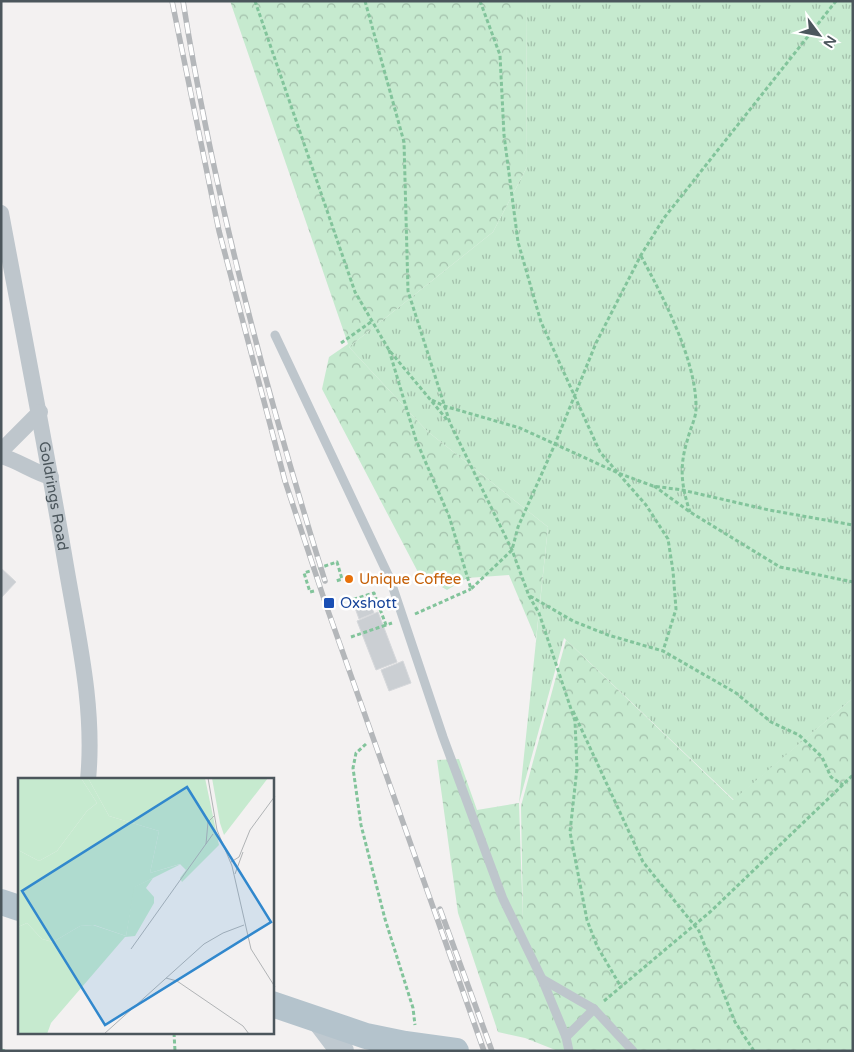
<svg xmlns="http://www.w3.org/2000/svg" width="854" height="1052" font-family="'Varela Round',sans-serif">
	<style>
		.grass { fill: url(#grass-tufts) }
		.forest { fill: url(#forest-crowns) }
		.building { fill: #cbcfd3; stroke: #d6d8db }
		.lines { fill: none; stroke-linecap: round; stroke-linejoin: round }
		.path { stroke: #82c49b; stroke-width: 3; stroke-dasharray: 4 2.5; stroke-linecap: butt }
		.lane { stroke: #bec6cc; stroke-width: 9 }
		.street { stroke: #bec6cc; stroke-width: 16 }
		.secondary { stroke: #bfc9d0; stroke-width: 24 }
		.primary { stroke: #b4c3cc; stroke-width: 26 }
		.rail-casing { stroke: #b4b7ba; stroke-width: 5.5 }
		.rail { stroke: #fff; stroke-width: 4; stroke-dasharray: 11; stroke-linecap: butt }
		.food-dot { fill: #e8710a; stroke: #fff; stroke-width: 2 }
		.transit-dot { fill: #1a4fb4; stroke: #fff; stroke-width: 2 }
		.labels { text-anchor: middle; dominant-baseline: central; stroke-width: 5; stroke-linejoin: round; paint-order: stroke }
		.street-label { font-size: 15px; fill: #4b565c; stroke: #fff }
		.food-label { font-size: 15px; fill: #c56008; stroke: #fff; text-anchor: start }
		.transit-label { font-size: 15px; fill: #164399; stroke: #fff; text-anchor: start }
		.inset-road { fill: none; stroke: #b0b3b5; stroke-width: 1 }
		.view { fill: #3188cd; fill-opacity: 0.15; stroke: #3188cd; stroke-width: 2.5 }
		.inset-edge { fill: none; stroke: #4b565c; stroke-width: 2.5 }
	</style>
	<defs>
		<pattern id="grass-tufts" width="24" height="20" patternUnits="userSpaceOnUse" patternTransform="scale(1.25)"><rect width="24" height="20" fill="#c6eacf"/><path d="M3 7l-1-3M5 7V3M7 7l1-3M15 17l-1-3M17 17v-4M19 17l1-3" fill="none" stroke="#a3c0ab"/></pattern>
		<pattern id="forest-crowns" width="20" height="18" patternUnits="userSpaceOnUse" patternTransform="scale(1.25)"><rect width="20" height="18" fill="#c6eacf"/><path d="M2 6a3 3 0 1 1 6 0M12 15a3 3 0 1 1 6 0" fill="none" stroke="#a3c0ab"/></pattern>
	</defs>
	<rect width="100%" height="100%" fill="#f3f1f1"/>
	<path class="grass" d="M526 1H853V698L734 800 564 638 519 803 548 527 427 431 349 347 493 232 527 167Z"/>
	<g class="forest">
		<path d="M230 1H526L527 167 493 232 349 347 427 431 548 527 536 639 509 575 467 578 447 590 419 574 322 389 329 357 348 344Z"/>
		<path d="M566 640 733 800 853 698V1051H558L525 1038 498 1032 458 913 437 760 459 759 477 810 519 803 523 923 521 806Z"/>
	</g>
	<g class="building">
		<path d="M1 568 16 582 1 598Z"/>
		<path d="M368 597 374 613 359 619 353 602Z"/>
		<path d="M378 612 397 662 376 670 357 621Z"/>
		<path d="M403 661 411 683 389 691 381 670Z"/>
	</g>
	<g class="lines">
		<g class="path">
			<path d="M255 1 355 292 389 350 448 421"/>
			<path d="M365 1 404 142 408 291 450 423 512 550 529 596 539 613 575 721 577 768 570 832 587 920 597 946 621 987"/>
			<path d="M480 1 500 55 504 135 518 242 541 322 600 452 618 473 653 486 682 490 769 510 853 525"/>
			<path d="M641 256C663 297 697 361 696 409 696 418 690 429 688 438 679 466 681 485 690 512"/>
			<path d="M341 343 371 322"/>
			<path d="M389 350 416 440 449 516 471 589 512 550 518 527 555 444 596 343 641 255 664 218 836 1"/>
			<path d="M432 400 444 406 520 428 618 473 646 505 668 539 673 571 676 609 663 651"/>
			<path d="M654 486 690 512 780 567 853 582"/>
			<path d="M314 591 310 592 304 573 337 562 342 579 336 581"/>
			<path d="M530 596 573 621 608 635 663 651 736 693 771 722 799 735 822 757 831 777 843 785"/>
			<path d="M341 603 374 593 386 625 392 623"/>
			<path d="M415 614 471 589"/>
			<path d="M351 637 386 625"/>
			<path d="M573 711 643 862 699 931 735 1022 754 1051"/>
			<path d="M366 744 356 753 353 768 361 825 385 919 413 1008 415 1025"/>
			<path d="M604 1001 710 912 853 775"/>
			<path d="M174 1033 175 1051"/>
			<path d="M1 1050 5 1051"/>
		</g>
		<g class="lane">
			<path d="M275 335 390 579 443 737 503 899 542 979 566 1037"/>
			<path d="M542 979 594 1009 633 1051"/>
			<path d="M569 1051 566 1037 594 1009"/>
		</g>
		<g class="street">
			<path id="s1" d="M1 213C23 331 46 448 66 566 78 637 95 707 88 780"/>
			<path d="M1 451 40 412"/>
			<path d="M1 456C19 461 33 472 51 477"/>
		</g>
		<path class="secondary" d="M320 1022 342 1051"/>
		<g class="primary">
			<path d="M1 902 19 908"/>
			<path d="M272 1004 366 1036 405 1044 456 1051"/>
		</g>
		<defs>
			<g id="rail">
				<path d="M172 1 219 231 285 481 326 605 484 1051"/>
				<path d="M183 1C214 197 266 392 325 581"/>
				<path d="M440 909 492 1051"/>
			</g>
		</defs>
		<use href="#rail" class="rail-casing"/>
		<use href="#rail" class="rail"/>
	</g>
	<circle class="food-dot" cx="349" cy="579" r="5"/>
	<rect class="transit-dot" x="323" y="597" width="12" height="12" rx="2.5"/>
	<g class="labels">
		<g class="street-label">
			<text stroke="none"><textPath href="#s1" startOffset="288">Goldrings Road</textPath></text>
		</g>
		<g class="food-label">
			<text x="359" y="579">Unique Coffee</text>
		</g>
		<g class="transit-label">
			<text x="340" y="603">Oxshott</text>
		</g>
	</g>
	<g transform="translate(18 778)">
		<rect width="256" height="256" fill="#f3f1f1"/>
		<path d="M63 0H70L91 38 141 53 132 95 163 86 117 109 108 158 76 147 62 148 35 164 24 161 9 145 0 149V72L21 83 39 73 69 33 79 25Z" fill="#c6eacf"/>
		<path d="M0 0H63L79 25 69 33 39 73 21 83 0 72ZM70 0H187L201 67 164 104 162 100 168 92 162 86 132 95 141 53 91 38ZM194 0H250L206 57 202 45ZM135 100 128 110 136 119V125L117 158 107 159 33 245 29 256H0V149L9 145 24 161 35 164 62 148 75 147 108 158 116 109Z" fill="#c6eacf"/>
		<path class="inset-road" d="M190 0 199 52 214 88 233 171 257 209M188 66 190 44 196 38M213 84 221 79 232 52 257 18M217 96 225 74M113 171 195 56M148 200 159 203 225 248 231 256M86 256 186 166 205 155 226 147"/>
		<path class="view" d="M169 9 253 144 87 247 4 113Z"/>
		<rect width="256" height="256" class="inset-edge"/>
	</g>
	<rect width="854" height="1052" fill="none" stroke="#4b565c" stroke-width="5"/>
	<g transform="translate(819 35) rotate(122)" stroke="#ffffff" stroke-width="4" paint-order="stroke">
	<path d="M0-4L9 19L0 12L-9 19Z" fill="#4b565c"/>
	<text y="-8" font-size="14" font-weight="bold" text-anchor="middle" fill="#4b565c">N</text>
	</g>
</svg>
